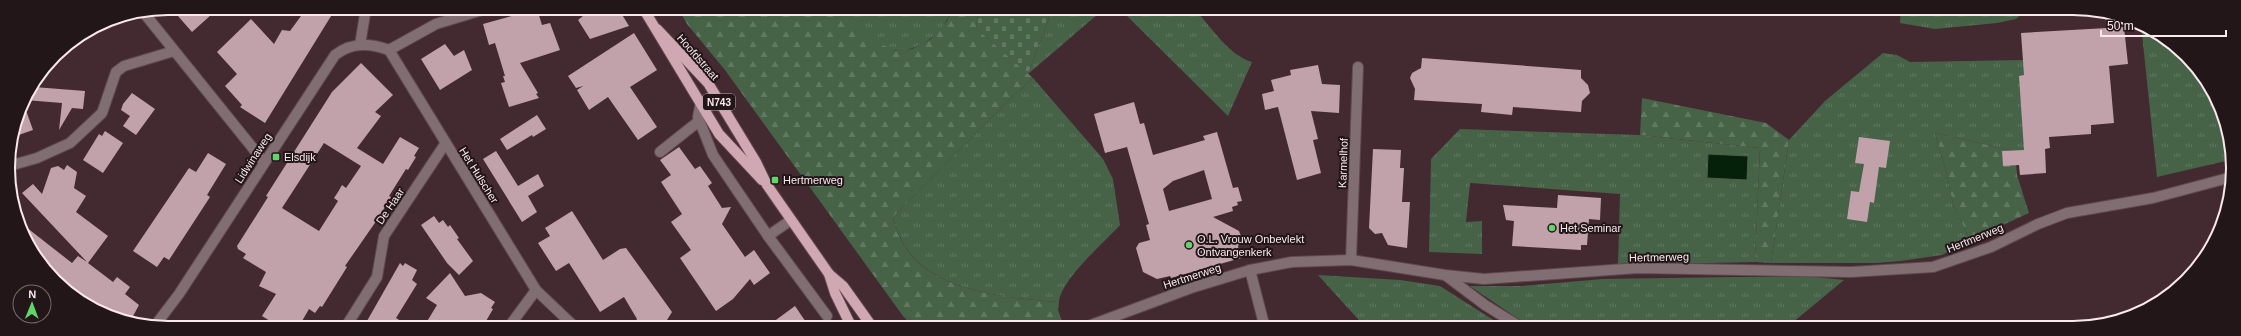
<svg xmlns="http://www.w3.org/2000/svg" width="2241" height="336" font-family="Helvetica,sans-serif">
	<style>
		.grass { fill: url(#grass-tufts) }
		.forest { fill: url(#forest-firs) }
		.cemetery { fill: url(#cemetery-stones) }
		.water { fill: #062109; stroke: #4f5d4d }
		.building { fill: #c2a2aa; fill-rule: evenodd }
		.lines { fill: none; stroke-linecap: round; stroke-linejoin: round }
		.minor-casing { stroke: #60484e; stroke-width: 12 }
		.major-casing { stroke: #60484e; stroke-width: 12 }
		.minor { stroke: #816e72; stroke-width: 10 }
		.major { stroke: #cfa8b1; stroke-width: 10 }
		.poi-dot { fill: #61d46a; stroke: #221619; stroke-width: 1.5 }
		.labels { text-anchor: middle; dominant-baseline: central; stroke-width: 4; stroke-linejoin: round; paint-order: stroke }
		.shield { fill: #221619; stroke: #b8a9ad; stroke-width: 1 }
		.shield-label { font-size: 10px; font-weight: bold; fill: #f9e8ec }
		.street-label { font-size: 11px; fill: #f9e8ec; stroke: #221619 }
		.poi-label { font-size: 11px; fill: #f9e8ec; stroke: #221619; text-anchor: start }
		.rim { fill: none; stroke: #f9e8ec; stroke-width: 2 }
	</style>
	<defs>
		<pattern id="grass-tufts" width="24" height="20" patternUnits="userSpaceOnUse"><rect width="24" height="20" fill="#466347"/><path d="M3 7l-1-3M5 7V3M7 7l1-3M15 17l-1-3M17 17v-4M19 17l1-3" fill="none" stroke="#617962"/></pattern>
		<pattern id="forest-firs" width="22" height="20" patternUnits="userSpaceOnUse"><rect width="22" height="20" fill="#466347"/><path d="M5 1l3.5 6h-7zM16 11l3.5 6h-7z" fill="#617962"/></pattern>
		<pattern id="cemetery-stones" width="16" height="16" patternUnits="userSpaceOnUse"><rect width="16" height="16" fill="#466347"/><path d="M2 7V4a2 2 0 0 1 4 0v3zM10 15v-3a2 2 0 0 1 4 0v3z" fill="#617962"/></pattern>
	</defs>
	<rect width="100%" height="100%" fill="#432a30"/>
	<g class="grass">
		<path d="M828 8H952C947 23 938 35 924 43 915 47 908 51 898 51 885 51 841 17 828 8Z"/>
		<path d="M1053 8H1105L1028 74Z"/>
		<path d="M1119 8H1193C1211 25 1227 55 1252 62L1228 116Z"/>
		<path d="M1901 8H2029L2016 19 1997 23 1935 29 1900 23Z"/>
		<path d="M2141 24 2193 63 2225 117 2230 160 2157 177Z"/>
		<path d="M1883 53 1897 55 1910 62 2024 60 2035 150 2015 151 1935 133 1947 175 1953 204 1970 240 1942 255 1901 261 1876 263H1771L1789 140 1825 101Z"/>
		<path d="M1033 78 1103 159 1113 179 1120 225C1105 242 1061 279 1059 302 997 297 909 291 893 217L1011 98Z"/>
		<path d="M1460 129 1640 135 1760 148 1755 262 1618 265 1620 194 1470 183 1466 222 1482 221V254L1429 252 1431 159Z"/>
		<path d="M1318 275 1400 280 1440 286 1506 328H1366Z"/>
		<path d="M1733 277H1815L1844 280 1786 328 1527 325 1470 286H1522L1603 279Z"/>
		<path d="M903 316 920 324 941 328H914Z"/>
	</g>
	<g class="forest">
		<path d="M678 8H828L881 44 896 51 912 49 931 39 947 21 952 8H979L976 28 1033 78 1011 98 893 217C908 291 998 297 1059 302L1058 310 1062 321 1042 328H941L920 324 903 316 725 70 687 24Z"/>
		<path d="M1642 98 1766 123 1789 140 1771 263 1755 262 1760 148 1640 135Z"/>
		<path d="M1935 133 2015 151 2017 175 2029 213 1970 240 1953 204 1947 175Z"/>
	</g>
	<path class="cemetery" d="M979 8H1053L1028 74 976 28Z"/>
	<path class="water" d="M1708 154 1748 156 1747 180 1707 178Z"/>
	<g class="building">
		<path d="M171 8H205L211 15 192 32Z"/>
		<path d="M296 8H336L265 123 240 107 242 105 225 86 237 74 217 52 251 19 274 44 282 30 290 31 301 16Z"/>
		<path d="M578 8H618L629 26 590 39 578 20 583 16Z"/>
		<path d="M537 9 542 25 550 23 560 50 520 63 538 93 536 94 539 98 509 107 501 83 505 82 503 76H505L495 43 489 45 483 24Z"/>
		<path d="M2124 27 2128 64 2109 66 2114 123 2091 125V134L2049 137 2050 148 2045 149 2046 173 2020 175 2019 165 2003 166 2002 151 2024 150 2019 76 2024 75 2021 33Z"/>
		<path d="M634 33 657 70 630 87 657 127 638 140 608 97 589 110 577 90 583 86 576 88 568 76Z"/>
		<path d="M445 44 454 56 464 50 472 70 440 90 421 59Z"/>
		<path d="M1422 58 1581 70V78L1588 85 1590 93 1582 101 1581 112 1513 107 1512 115 1481 112 1482 104 1414 100 1415 89 1410 78 1412 73 1421 68Z"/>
		<path d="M361 63 393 95 375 112 381 116 357 148 383 164 400 137 419 148 414 156 416 157 408 170 406 169 389 196 391 197 379 217 345 266 347 267 322 307 320 306 315 313 309 309 298 328H281L262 316 276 294 259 286 266 272 243 258 246 254 238 249 237 246 268 197 266 196 332 92ZM324 143 361 166 346 188 342 185 338 192 334 198 338 201 319 231 282 208Z"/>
		<path d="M1318 65 1322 84 1340 85 1339 113 1311 111 1318 139 1313 140 1321 173 1297 180 1278 107 1265 110 1262 94 1274 91 1271 80 1291 75 1290 70Z"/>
		<path d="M34 87 85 91 83 109 72 108 59 130 62 103 25 100Z"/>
		<path d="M132 93 155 109 136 135 123 126 130 116 121 110 123 104Z"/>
		<path d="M23 102 33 130 13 137 20 107Z"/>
		<path d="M1134 102 1140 124 1144 123 1153 155 1205 140 1203 136 1217 132 1233 188 1238 187 1242 201 1237 202 1238 205 1232 207 1233 211 1213 217 1239 231 1242 239 1238 246 1241 258 1171 278 1170 276 1157 279 1143 272 1136 248 1139 243 1150 240 1146 225 1149 224 1127 147 1105 153 1094 114ZM1204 170 1212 199 1169 211 1163 189 1173 181Z"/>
		<path d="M537 115 546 129 533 137 532 135 507 150 500 139Z"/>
		<path d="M105 131 123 143 103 173 83 160 99 134 102 136Z"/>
		<path d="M1859 137 1890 141 1886 168 1879 167 1874 203 1870 202 1867 222 1847 219 1851 191 1859 192 1864 164 1855 163Z"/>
		<path d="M679 147 695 169 700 166 712 183 708 186 722 208 731 207 722 224 745 257 754 250 770 273 754 285 750 279 733 299 716 311 680 258 691 250 671 222 682 214 661 182 671 175 660 160Z"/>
		<path d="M1373 149 1401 150 1400 168H1404L1402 202H1410L1407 248 1388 245 1382 233 1375 234 1369 228Z"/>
		<path d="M496 151 518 186 538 174 544 186 528 196 537 212 522 222 483 159Z"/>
		<path d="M208 153 226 164 207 195 210 197 169 260 164 257 157 267 133 251 189 168 196 172Z"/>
		<path d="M67 165 77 172 74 188 86 196 76 212 108 236 88 263 113 282 117 277 130 287 125 294 139 305 132 318 128 320 97 311 48 273 17 220 72 263 78 256 87 262 22 193 33 184 42 194 51 168 58 166 64 170Z"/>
		<path d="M1558 195 1601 198 1600 220 1589 219 1587 245H1581V250L1512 246 1514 221 1506 220 1503 205 1557 208Z"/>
		<path d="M572 211 603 260 620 249 626 248 672 312 662 328H632L637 319 624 297 600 312 569 263 556 271 538 243 550 236 545 228Z"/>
		<path d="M434 216 439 223 443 220 448 227 450 225 459 238 457 239 473 261 459 275 447 263 421 225Z"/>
		<path d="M400 263 403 266 405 263 417 270 412 280 417 284 396 318 412 328H363Z"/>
		<path d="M450 273 465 296 481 293 495 302 491 308 493 309 482 328H423L437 305 426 298Z"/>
		<path d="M795 306 810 328H765Z"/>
	</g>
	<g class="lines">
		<defs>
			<g id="minor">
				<path d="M144 13 264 162"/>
				<path d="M360 45 366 8"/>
				<path d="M389 50 436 24 489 8"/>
				<path d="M701 101 698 117 713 155 768 236 827 316"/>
				<path d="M660 152 699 121"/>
				<path d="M9 166 37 158 70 143 102 113 116 72 124 66 174 51"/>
				<path d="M768 236 791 220"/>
				<path d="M1351 260 1358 67"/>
				<path d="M1250 270 1265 328"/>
				<path d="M1445 275 1485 305 1522 328"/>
				<path d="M154 327 179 294 335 55C352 42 370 43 389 50L536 290 576 328"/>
				<path d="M345 328 377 277 384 236 445 144"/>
				<path d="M508 328 536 290"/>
				<path d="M1083 328 1191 288 1250 270 1292 262 1351 260 1445 275 1484 279 1638 268 1851 272 1933 267 1991 247 2038 224 2067 213 2153 198 2232 177"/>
			</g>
			<g id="major">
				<path d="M643 8 719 134 762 180"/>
				<path d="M657 29 708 83 756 162 767 185 829 274 843 286 873 328"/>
				<path d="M829 274 835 293 852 328"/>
			</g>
		</defs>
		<use href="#minor" class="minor-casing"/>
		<use href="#major" class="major-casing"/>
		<use href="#minor" class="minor"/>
		<use href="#major" class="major"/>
	</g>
	<g class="poi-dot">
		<rect x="272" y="153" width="8" height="8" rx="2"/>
		<rect x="771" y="176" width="8" height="8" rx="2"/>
		<circle cx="1552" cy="228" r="4"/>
		<circle cx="1189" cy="245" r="4"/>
	</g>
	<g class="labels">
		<rect class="shield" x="703" y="94" width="32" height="16" rx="3"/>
		<g class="shield-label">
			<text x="719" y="102">N743</text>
		</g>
		<g class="street-label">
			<text transform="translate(698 57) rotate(49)">Hoofdstraat</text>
			<text transform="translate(253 158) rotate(-57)">Lidwinaweg</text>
			<text transform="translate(1343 163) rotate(-88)">Karmelhof</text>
			<text transform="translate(479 175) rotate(58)">Het Hulscher</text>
			<text transform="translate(390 206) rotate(-56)">De Haar</text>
			<text transform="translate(1975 238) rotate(-22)">Hertmerweg</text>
			<text transform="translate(1659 257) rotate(-1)">Hertmerweg</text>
			<text transform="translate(1192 276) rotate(-18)">Hertmerweg</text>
		</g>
		<g class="poi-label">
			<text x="284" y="157">Elsdijk</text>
			<text x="783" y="180">Hertmerweg</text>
			<text x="1560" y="228">Het Seminar</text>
			<text x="1197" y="239">O.L. Vrouw Onbevlekt<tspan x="1197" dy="13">Ontvangenkerk</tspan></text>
		</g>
	</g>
	<path d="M0 0H2241V336H0ZM168 15H2073A153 153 0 0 1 2226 168V168A153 153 0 0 1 2073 321H168A153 153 0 0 1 15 168V168A153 153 0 0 1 168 15Z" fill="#221619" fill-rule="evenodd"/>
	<path class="rim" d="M168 15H2073A153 153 0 0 1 2226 168V168A153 153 0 0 1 2073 321H168A153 153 0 0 1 15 168V168A153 153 0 0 1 168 15Z"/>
	<g transform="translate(32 304) rotate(1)"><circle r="19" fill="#221619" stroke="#786a6d"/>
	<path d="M0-3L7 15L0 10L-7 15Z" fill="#61d46a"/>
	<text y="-6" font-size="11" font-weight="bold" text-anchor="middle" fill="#f9e8ec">N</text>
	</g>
	<path d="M2101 30v6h125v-6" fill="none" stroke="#f9e8ec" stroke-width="2"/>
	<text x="2107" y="30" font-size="12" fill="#f9e8ec" stroke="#221619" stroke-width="3" paint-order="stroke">50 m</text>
</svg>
